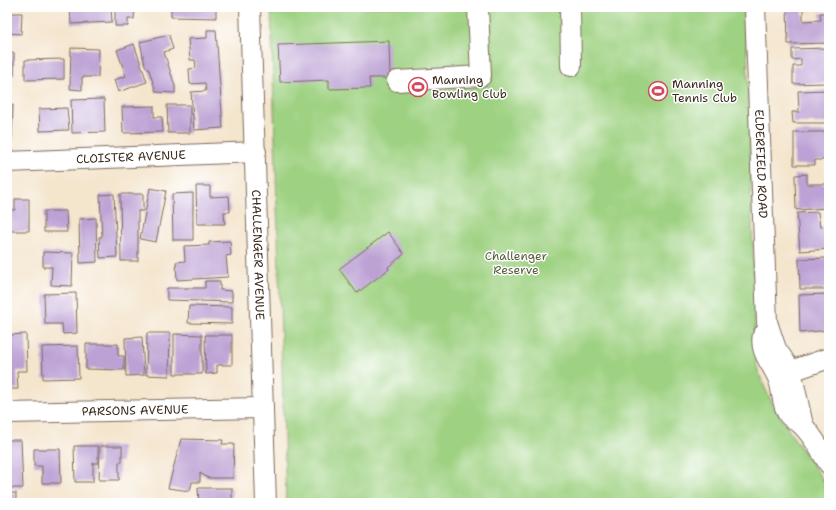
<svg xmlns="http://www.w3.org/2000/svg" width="836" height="510" font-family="'Shantell Sans',sans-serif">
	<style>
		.green { fill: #9ed181; stroke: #6c7e50 }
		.building { fill: #bca1d4 }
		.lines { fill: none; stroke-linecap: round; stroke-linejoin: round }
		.minor-casing { stroke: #7c6b5b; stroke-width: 22 }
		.minor { stroke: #fff; stroke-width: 20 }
		.labels { text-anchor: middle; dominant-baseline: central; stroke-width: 3; stroke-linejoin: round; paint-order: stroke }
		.poi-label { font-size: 12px; fill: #3b2a1e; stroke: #fff; text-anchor: start }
		.street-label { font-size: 12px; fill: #3b2a1e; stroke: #fff }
		.park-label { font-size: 12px; fill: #595c3c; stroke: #fff }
	</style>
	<rect width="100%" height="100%" fill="#fff"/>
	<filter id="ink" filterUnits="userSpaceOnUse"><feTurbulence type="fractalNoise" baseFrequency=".025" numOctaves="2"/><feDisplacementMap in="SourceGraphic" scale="8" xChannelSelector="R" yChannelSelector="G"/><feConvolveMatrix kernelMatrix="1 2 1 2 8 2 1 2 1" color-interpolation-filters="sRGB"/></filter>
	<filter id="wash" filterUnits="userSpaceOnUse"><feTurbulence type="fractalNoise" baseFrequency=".012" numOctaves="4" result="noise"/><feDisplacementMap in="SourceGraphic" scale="16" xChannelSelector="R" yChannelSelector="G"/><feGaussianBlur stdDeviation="0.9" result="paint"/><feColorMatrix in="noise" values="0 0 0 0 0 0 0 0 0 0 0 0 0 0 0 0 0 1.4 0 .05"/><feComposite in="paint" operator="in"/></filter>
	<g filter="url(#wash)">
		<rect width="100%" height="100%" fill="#f4e5cd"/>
		<path class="green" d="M271 7H746L756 364C768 407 804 451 829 489V503H286Z"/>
		<g id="blocks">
			<g class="building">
				<path d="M70 7H111L112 22 71 24Z"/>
				<path d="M115 7H135L134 19H128V26H115Z"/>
				<path d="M171 7H216V18L171 17Z"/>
				<path d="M787 7H803V21L821 20 820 13H829V43L788 44Z"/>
				<path d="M7 13H22L21 34 7 33Z"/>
				<path d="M207 30H216L223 128 194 130 191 92 206 91 205 83 190 84 189 69 196 68 195 60H190L188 39 207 38Z"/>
				<path d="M169 35 173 49 164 52 175 86V93L156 92 149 70 145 65 140 42Z"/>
				<path d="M389 41 390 78H369L370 88 329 89V80L280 82 278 45Z"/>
				<path d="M134 44 147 82 118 92 114 80 126 76 117 50Z"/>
				<path d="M71 48 99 49 98 77H82V90L70 89Z"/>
				<path d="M827 48V83L793 84V66H801V59L792 60V49Z"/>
				<rect x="7" y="53" width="7" height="22"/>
				<path d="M64 59V79L25 80V60Z"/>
				<path d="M829 90V123H793L792 112H799L798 91Z"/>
				<path d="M104 99 105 132 72 133 71 100Z"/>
				<path d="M7 105H13L12 138 7 137Z"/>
				<path d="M167 105H190V133H168Z"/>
				<path d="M154 106V117H162L163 132 123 133 122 107Z"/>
				<path d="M67 108 69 130 40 131 39 109Z"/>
				<path d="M794 132H829V160H815V165H794Z"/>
				<path d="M807 174V184H829V208L796 210 795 175Z"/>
				<path d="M196 186H210V197L229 196 230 212H224L225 224H197Z"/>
				<path d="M150 188 166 191 156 242 140 239Z"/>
				<path d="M193 193V240H173L172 194Z"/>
				<path d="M114 194 117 257 100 258 99 237H102L100 195Z"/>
				<path d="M120 194H143V211H138V261H121Z"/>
				<path d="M15 199H29V231H7V210H15Z"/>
				<path d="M44 211H66L67 232H44Z"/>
				<path d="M818 212 820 227 829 226V249L800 251 797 213Z"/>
				<path d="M96 218 97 262 80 263 79 219Z"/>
				<path d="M388 232 404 254 388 267 389 269 357 293 339 269Z"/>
				<path d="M230 241 231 255 226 256 228 277 177 280 176 262 185 261 184 246 209 245V242Z"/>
				<path d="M43 252 73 253 72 286 51 285 52 267H43Z"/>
				<path d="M826 258V263H829V289H800L799 259Z"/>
				<path d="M205 281H220V290L232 291V302L167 300V288H205Z"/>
				<path d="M76 293 77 333 63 334 62 324H45L44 294Z"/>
				<path d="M829 294V330L800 333 799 295Z"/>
				<path d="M189 306 232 307V324L188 323Z"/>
				<path d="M147 333H170L169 376 146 375Z"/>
				<path d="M26 334 27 371H17L18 389H7V335Z"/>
				<path d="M174 334 202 335V374H174Z"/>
				<path d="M205 335H232V365H217V373L206 374Z"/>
				<path d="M142 337 144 375 126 376 125 338Z"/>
				<path d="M86 344H118V356H124V370L86 369Z"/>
				<path d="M78 346 79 378 43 379 42 347Z"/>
				<path d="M181 439 223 440 222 444H234L233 478H208L200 473V482H192L190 491 168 488Z"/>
				<path d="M7 440H21L23 488H7Z"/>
				<path d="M74 446H98V463H93V482H75Z"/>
				<path d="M100 446H122V462H119V480H99Z"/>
				<path d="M34 449H60L61 483H42V466H34Z"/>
				<path d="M198 488H232V503H199Z"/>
				<rect x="7" y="493" width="9" height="10"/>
			</g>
		</g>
	</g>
	<g filter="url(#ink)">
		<use href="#blocks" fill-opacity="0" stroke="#7c6b5b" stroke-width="1"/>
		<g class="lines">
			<defs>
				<g id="minor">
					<path id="s1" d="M250 7 266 503"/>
					<path d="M570 7 571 66"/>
					<path id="s2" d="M755 7 767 322 776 349 791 371 803 425"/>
					<path d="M397 81 481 76 478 7"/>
					<path id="s3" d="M7 162 256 152"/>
					<path d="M763 335C759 351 772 364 778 378 783 389 781 403 788 414 791 419 798 421 802 425 813 435 821 452 829 464"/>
					<path d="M780 377 791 371 829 358"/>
					<path id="s4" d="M7 413 263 408"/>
				</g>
			</defs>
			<use href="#minor" class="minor-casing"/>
			<use href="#minor" class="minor"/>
		</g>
	</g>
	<defs>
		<symbol id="stadium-ring" viewBox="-11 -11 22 22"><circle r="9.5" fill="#fff" stroke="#d1495b" stroke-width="1.5"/><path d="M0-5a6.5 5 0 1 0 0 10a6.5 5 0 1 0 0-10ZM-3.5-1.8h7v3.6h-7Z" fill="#d1495b"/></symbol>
	</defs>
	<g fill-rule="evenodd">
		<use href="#stadium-ring" x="407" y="76" width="22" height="22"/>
		<use href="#stadium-ring" x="647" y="80" width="22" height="22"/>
	</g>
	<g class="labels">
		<g class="poi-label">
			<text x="432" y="80">Manning<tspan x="432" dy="14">Bowling Club</tspan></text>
			<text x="672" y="84">Manning<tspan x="672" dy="14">Tennis Club</tspan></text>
		</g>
		<g class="street-label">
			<text stroke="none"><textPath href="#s3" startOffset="124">CLOISTER AVENUE</textPath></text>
			<text stroke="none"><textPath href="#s2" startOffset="157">ELDERFIELD ROAD</textPath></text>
			<text stroke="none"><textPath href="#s1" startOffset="248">CHALLENGER AVENUE</textPath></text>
			<text stroke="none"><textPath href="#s4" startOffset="128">PARSONS AVENUE</textPath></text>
		</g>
		<g class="park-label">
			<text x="516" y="256">Challenger<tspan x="516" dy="14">Reserve</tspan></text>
		</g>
	</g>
	<rect width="836" height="510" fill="none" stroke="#fff" stroke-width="24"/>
</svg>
